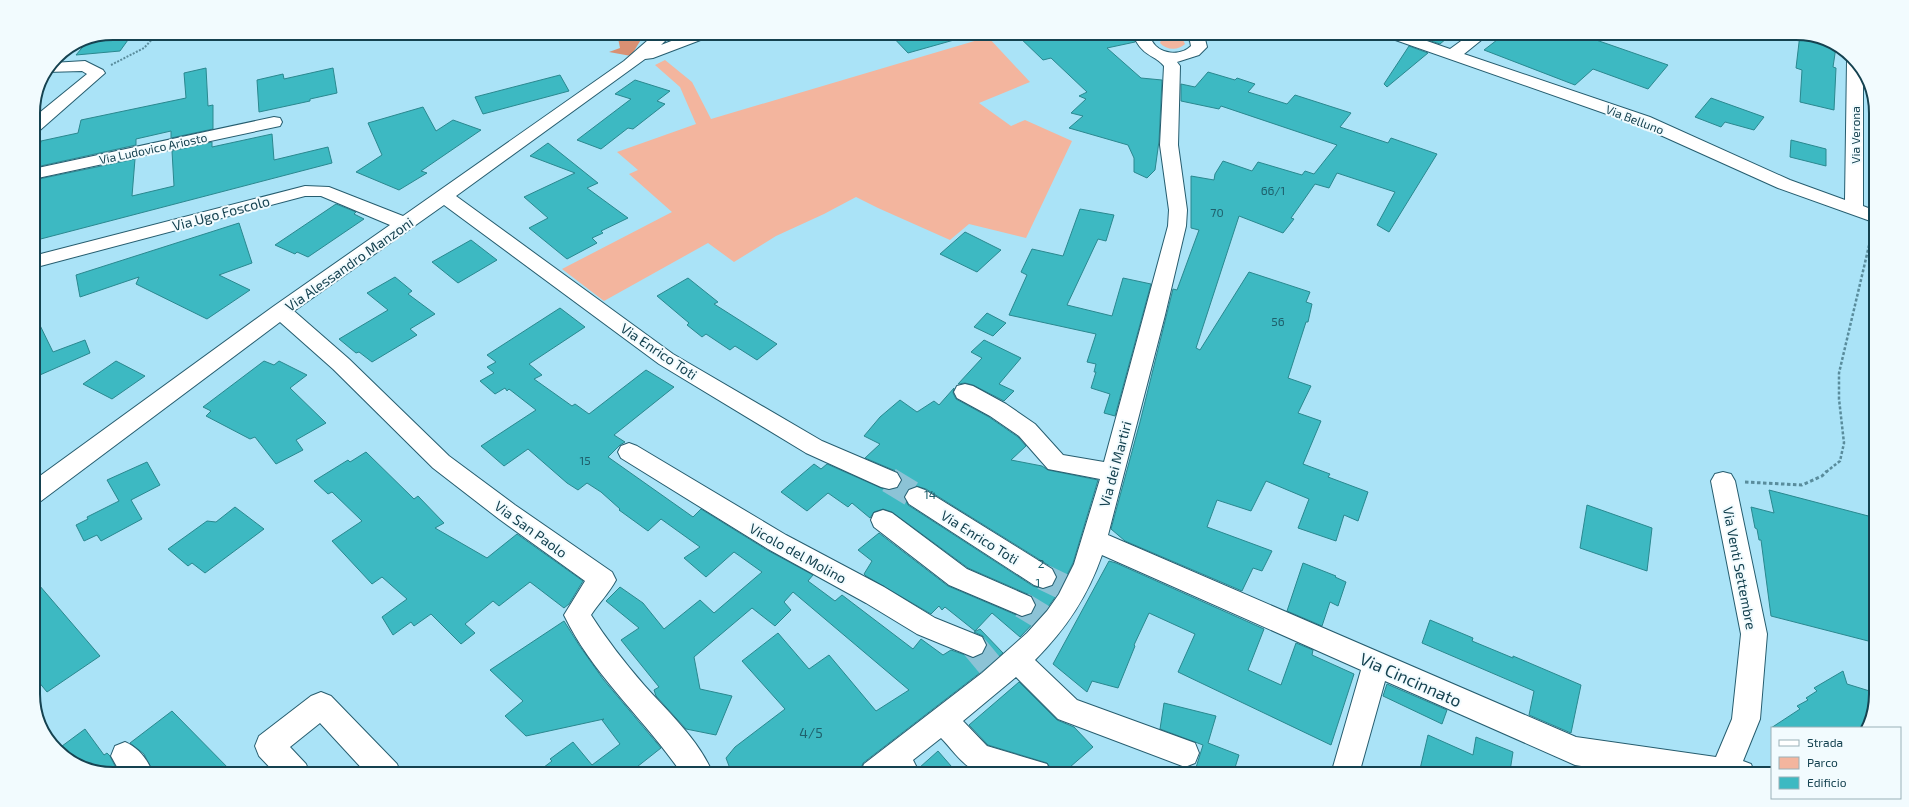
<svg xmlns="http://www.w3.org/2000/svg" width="1909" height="807" font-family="'Exo 2',sans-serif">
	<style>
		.green { fill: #f3b59e }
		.forest { fill: #d99073 }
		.building { fill: #3db9c2; stroke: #2a888f; fill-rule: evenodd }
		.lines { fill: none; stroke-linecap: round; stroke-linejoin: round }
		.minor-tunnel { stroke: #8cc3d6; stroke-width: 26; stroke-dasharray: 26 13; stroke-linecap: butt }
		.minor-casing { stroke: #265d6f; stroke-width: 2 }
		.path-far2 { stroke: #598c9c; stroke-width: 2; stroke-dasharray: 2 1.5; stroke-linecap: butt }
		.path-far1 { stroke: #598c9c; stroke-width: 2.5; stroke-dasharray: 3 2; stroke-linecap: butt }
		.path { stroke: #598c9c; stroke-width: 3; stroke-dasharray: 3.5 2.5; stroke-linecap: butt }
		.minor { fill: #fff; fill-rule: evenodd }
		.labels { text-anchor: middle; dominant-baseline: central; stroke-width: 4; stroke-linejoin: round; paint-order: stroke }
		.far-street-label { font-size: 12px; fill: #154250; stroke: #f2fbfe }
		.number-label { font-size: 12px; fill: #1f606c }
		.street-label { font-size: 14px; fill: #154250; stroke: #f2fbfe }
		.near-number-label { font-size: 14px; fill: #1f606c }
		.near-street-label { font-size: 17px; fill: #154250; stroke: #f2fbfe }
		.rim { fill: none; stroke: #154250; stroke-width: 2 }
	</style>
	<rect width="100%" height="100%" fill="#aae3f7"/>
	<g class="green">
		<path d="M1172 36 1183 40 1185 44C1178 51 1166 50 1160 43L1162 38Z"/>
		<path d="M988 37 1030 82 979 103 1011 126 1025 120 1072 141 1026 238 969 224 950 240 878 208 856 197 824 214 776 236 734 262 708 243 604 301 562 269 672 212 629 174 638 170 617 152 696 124 680 87 655 65 665 60 692 82 711 119Z"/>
	</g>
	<path class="forest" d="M617 33H645L631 56 609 52 620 48Z"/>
	<g class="building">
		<path d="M113 33H133L120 51 76 55 91 37Z"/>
		<path d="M889 33H960L961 38 908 53Z"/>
		<path d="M1015 33H1139L1135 42 1107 48 1141 78 1162 80 1159 141 1155 170 1147 178 1134 172V158L1128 145 1069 128 1083 116 1071 113 1086 99 1079 96 1087 92 1051 58 1043 60Z"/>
		<path d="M1418 33H1453L1440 44 1416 36Z"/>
		<path d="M1506 33H1576L1668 65 1648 89 1593 69 1575 85 1484 50Z"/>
		<path d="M1800 34 1827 39 1836 47 1833 67 1836 68 1834 110 1800 102 1802 70 1796 68Z"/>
		<path d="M1409 46 1428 53 1387 87 1384 84Z"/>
		<path d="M206 68 208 106 213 105V129L171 138V131L136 139V145L36 167 41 141 78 133 81 120 186 98 184 73Z"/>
		<path d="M333 68 337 93 310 99V101L259 112 257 80 283 74 284 79Z"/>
		<path d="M1208 72 1235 80 1237 78 1255 84 1248 92 1287 104 1295 95 1351 113 1340 127 1388 143 1391 138 1437 154 1389 232 1377 225 1395 192 1337 173 1329 188 1315 184 1291 218 1294 219 1283 233 1239 216 1196 348 1200 350 1249 272 1310 292 1306 302 1312 304 1308 322H1306L1288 378 1311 386 1298 413 1321 421 1303 464 1330 474 1328 477 1368 492 1358 521 1344 515 1336 541 1298 528 1309 499 1266 481 1251 511 1217 500 1207 527 1272 551 1262 571 1253 568 1242 591 1125 541 1111 529 1140 422 1173 289 1177 290 1199 230 1191 228V176L1214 180 1215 174 1223 161 1252 171 1258 162 1302 175 1305 171 1314 174 1337 145 1221 106 1219 109 1181 101V84L1195 87Z"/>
		<path d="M560 75 569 91 483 114 475 97Z"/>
		<path d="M635 80 670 91 657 101 665 104 633 129 628 128 601 149 577 140 631 99 615 94Z"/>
		<path d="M1711 98 1764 117 1754 130 1725 122 1721 127 1695 117Z"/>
		<path d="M423 107 436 131 453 120 481 130 421 171 427 173 399 190 356 172 382 155 368 123Z"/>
		<path d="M272 134 274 160 328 147 332 163 33 241 34 180 135 159 132 196 174 186 172 151 212 142V147Z"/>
		<path d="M1791 140 1826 149V166L1790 157Z"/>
		<path d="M548 143 598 183 587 188 628 218 601 231 603 233 592 238 597 243 567 259 529 228 548 218 524 197 575 173 530 156Z"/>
		<path d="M336 204 356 212 354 214 364 219 308 257 297 252 295 254 275 245Z"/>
		<path d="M1080 209 1114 215 1106 241 1098 239 1067 305 1112 316 1123 278 1151 284 1115 416 1104 413 1110 394 1091 388 1096 372H1094L1096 364 1087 362 1096 334 1009 315 1027 275 1021 272 1032 249 1063 256Z"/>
		<path d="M239 223 252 263 219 275 250 290 207 319 136 284 139 277 80 297 76 275Z"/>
		<path d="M965 232 1001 250 977 272 940 254Z"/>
		<path d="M471 240 497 260 458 283 432 262Z"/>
		<path d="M395 277 412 291 408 294 435 314 410 329 417 335 372 362 359 352 356 353 339 339 388 310 367 293Z"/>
		<path d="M688 278 718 302 714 304 777 344 757 360 735 346 730 350 706 334 702 337 687 325 689 323 657 296Z"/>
		<path d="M560 308 585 327 529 364 542 375 534 379 572 406 575 404 589 414 646 370 674 387 614 435 625 442 620 445 608 457 693 517 701 509 767 550 813 575 808 581 835 601 842 595 913 649 921 639 943 655 951 650 974 658 983 654 987 646 983 636 974 632 980 629 1003 653 981 672 863 763 859 774H732L726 758 735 747 785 709 742 661 778 633 809 669 829 655 876 711 909 690 793 592 784 602 791 610 775 626 752 608 694 657 700 689 732 696 716 735 686 729 656 696 654 690 659 687 621 640 639 628 606 601 620 587 643 603 664 629 700 600 714 613 762 572 734 552 706 577 684 558 700 547 661 519 648 531 619 510 620 509 601 492 587 483 578 490 567 483 528 449 504 466 481 446 536 410 509 389 507 391 505 388 495 394 480 381 494 373 487 367 496 362 487 355Z"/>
		<path d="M33 311 53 352 85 340 90 353 33 378Z"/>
		<path d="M987 313 1006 323 993 336 974 327Z"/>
		<path d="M984 340 1021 358 999 384 1014 391 1004 401 973 385 965 383 958 384 982 358 971 352Z"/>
		<path d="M116 361 145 376 112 399 83 384Z"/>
		<path d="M264 361 274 365 279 361 307 375 290 388 326 423 296 440 303 450 276 464 255 437 250 439 206 416 211 411 203 407Z"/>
		<path d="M954 388 953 393 956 399 989 417 1018 437 1026 446 1011 460 1042 466 1048 470 1098 480 1073 563 1058 593 1046 610 1020 637 992 613 975 631 945 607 942 610 939 606 931 614 866 576 864 574 872 561 858 550 879 533 948 586 1021 617 1031 614 1036 606 1032 596 968 568 892 512 883 509 874 512 870 518 852 503 848 507 828 493 807 511 781 492 814 464 821 469 827 464 881 488 889 490 897 488 902 481 898 472 865 458 880 444 864 436 880 417 900 400 917 412 934 401 939 405ZM916 486 926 489 1053 568 1057 576 1053 586 1043 589 1033 586 908 505 904 496 908 489Z"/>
		<path d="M366 452 414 499 418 496 444 523 435 528 487 558 517 534 583 581 569 604 564 608 530 582 499 606 493 601 465 624 475 633 461 644 431 614 414 626 411 622 393 635 382 617 407 599 382 577 372 584 332 541 362 521 332 492 328 494 314 481 348 460 350 462Z"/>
		<path d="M147 462 160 485 131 500 142 519 101 541 97 535 84 541 76 525 88 519 87 517 119 501 107 480Z"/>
		<path d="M1769 490 1876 518V643L1771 616 1761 540H1759L1757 529 1755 528 1751 507 1774 513Z"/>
		<path d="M1587 505 1652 528 1647 571 1580 548Z"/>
		<path d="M235 507 264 529 205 573 192 563 188 566 168 549 207 521 216 522Z"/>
		<path d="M1109 561 1116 563 1264 629 1248 670 1281 685 1296 643 1313 650 1312 655 1354 674 1331 745 1178 672 1195 634 1149 613 1134 645 1135 646 1118 688 1092 681 1087 692 1053 664Z"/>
		<path d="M1303 563 1336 576 1335 577 1346 582 1338 606 1330 602 1322 626 1287 611Z"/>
		<path d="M33 578 100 656 47 692 33 675Z"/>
		<path d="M1430 620 1473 638 1472 641 1513 658V656L1581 685 1571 733 1529 715 1534 691 1422 643Z"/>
		<path d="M564 621 579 645 603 679 661 748 628 774H535L552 761 550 759 573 742 592 765 620 744 602 720 604 719 526 736 505 716 523 701 490 670Z"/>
		<path d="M1843 671 1847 684 1876 693 1870 725 1867 728H1771L1800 709 1797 706 1808 700 1806 698 1817 691 1814 688Z"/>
		<path d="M1019 682 1057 720 1074 727 1093 747 1062 774 1051 769 1047 763 988 745 969 725Z"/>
		<path d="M1387 684 1447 710 1442 724 1383 696Z"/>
		<path d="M1164 703 1216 716 1208 743 1239 755 1233 774H1194L1203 745 1160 729Z"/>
		<path d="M172 711 234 774H154L144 754 130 743Z"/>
		<path d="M85 729 104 755 107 753 110 756 119 774 82 768 58 749Z"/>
		<path d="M1428 735 1473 755 1476 737 1513 752 1510 771 1516 774H1432L1420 769Z"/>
		<path d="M938 751 958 774H921L919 768Z"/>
	</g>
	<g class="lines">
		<g class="minor-tunnel">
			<path d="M889 480 917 497"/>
			<path d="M1043 577 1066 588"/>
			<path d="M1022 605 1047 620"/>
			<path d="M973 645 993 669"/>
		</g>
		<defs>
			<g id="minor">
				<path d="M656 33H673L661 45 692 33H714L711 36 653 58 645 59 456 196 673 354 822 441 897 473 901 480 897 487 889 489 881 487 806 453 659 364 444 205 294 311 349 359 449 456 515 505 612 572 616 580C609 593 599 603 591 615 607 640 625 663 644 685 669 713 699 740 713 774H682C645 719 593 676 564 615L585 581 499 519 433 468 333 369 280 322 41 501 33 503V481L274 306 390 225 321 196H305L33 268V256L305 186 329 187 403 216 624 61Z"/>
				<path d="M1141 33H1158L1152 41C1159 54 1180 57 1191 46L1190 41 1180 33H1198L1205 39 1207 47 1199 55 1177 62 1180 66 1178 145 1187 210 1186 226 1165 315 1108 535 1576 737 1716 757 1732 719 1741 634 1711 481 1715 474 1723 472 1731 474 1735 481 1767 634 1760 719 1743 761 1751 764 1755 774H1631L1575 765 1385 681 1359 774H1331L1361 670 1102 555C1088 596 1066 629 1035 660L1077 700 1195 743 1199 753 1195 763 1185 767 1058 719 1016 677 963 721 987 746 1047 764 1051 774C1029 774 989 779 969 767 959 760 950 747 941 738L913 760 920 774H860L864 764 982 673 1027 633 1047 611 1059 594 1074 564 1100 479 1048 469 1019 436 990 416 957 398 954 392 957 386 965 384 973 386 1006 404 1035 424 1063 455 1104 462 1168 226 1169 210 1160 145 1164 66C1155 55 1145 57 1136 41Z"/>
				<path d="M1381 33H1404L1450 49 1472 33H1490L1464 54 1650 117 1790 180 1845 200 1847 61 1851 57 1860 64 1863 73V206L1876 211V223L1778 188 1638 125 1384 36Z"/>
				<path d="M85 61 103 70 105 73 39 131 33 132V118L87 74 82 71 46 72 52 63Z"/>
				<path d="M274 117 280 118 282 122 280 126 33 179V169Z"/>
				<path d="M629 443 637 446 786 535 884 587 935 618 982 637 986 645 982 653 973 657 917 634 866 603 768 549 621 458 618 452 621 446Z"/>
				<path d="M917 487 925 490 1052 569 1056 577 1052 585 1043 588 1034 585 909 504 905 497 909 490Z"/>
				<path d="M883 510 892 513 967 569 1031 597 1035 605 1031 613 1022 616 949 585 874 527 871 520 874 513Z"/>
				<path d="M321 692 331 696 397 764 401 774H367L320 723 290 747 306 764 310 774H276L259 756 255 746 259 736 311 696Z"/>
				<path d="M125 742C139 748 148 760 153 774H121L111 756 115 746Z"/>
			</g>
		</defs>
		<use href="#minor" class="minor-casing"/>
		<path class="path-far2" d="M111 65 144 48 158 33"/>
		<path class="path-far1" d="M1826 472 1840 461 1844 443 1839 399V373L1872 233"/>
		<path class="path" d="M1745 482 1802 485 1822 476 1827 471"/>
		<use href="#minor" class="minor"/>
	</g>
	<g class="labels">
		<g class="far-street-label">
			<text transform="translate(1635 119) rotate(21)">Via Belluno</text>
			<text transform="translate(1855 135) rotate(-90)">Via Verona</text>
			<text transform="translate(153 148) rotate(-12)">Via Ludovico Ariosto</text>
		</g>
		<g class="number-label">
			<text x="1273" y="190">66/1</text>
			<text x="1217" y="212">70</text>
			<text x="1278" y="321">56</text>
			<text x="585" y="460">15</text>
			<text x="930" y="494">14</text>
			<text x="1041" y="563">2</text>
			<text x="1038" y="582">1</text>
		</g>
		<g class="street-label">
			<text transform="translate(221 213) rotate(-15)">Via Ugo Foscolo</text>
			<text transform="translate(349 264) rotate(-35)">Via Alessandro Manzoni</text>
			<text transform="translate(659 351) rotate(34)">Via Enrico Toti</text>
			<text transform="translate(1115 464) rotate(-75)">Via dei Martiri</text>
			<text transform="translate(531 529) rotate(36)">Via San Paolo</text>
			<text transform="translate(980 537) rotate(32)">Via Enrico Toti</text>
			<text transform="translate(798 553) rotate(29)">Vicolo del Molino</text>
			<text transform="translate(1740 568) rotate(79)">Via Venti Settembre</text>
		</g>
		<g class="near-number-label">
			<text x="811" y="732">4/5</text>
		</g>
		<g class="near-street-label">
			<text transform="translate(1411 679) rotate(24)">Via Cincinnato</text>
		</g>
	</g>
	<path d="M0 0H1909V807H0ZM113 40H1796A73 73 0 0 1 1869 113V694A73 73 0 0 1 1796 767H113A73 73 0 0 1 40 694V113A73 73 0 0 1 113 40Z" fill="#f2fbfe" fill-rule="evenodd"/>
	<path class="rim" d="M113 40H1796A73 73 0 0 1 1869 113V694A73 73 0 0 1 1796 767H113A73 73 0 0 1 40 694V113A73 73 0 0 1 113 40Z"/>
	<rect x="1771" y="727" width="130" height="72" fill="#f2fbfe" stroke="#9ab1b8"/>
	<rect x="1779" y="740" width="20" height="6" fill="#ffffff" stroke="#9ab1b8"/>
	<text x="1807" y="747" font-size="12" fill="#154250">Strada</text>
	<rect x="1779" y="757" width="20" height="12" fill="#f3b59e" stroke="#9ab1b8"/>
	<text x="1807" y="767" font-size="12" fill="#154250">Parco</text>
	<rect x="1779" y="777" width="20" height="12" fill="#3db9c2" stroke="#9ab1b8"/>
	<text x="1807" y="787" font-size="12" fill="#154250">Edificio</text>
</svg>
